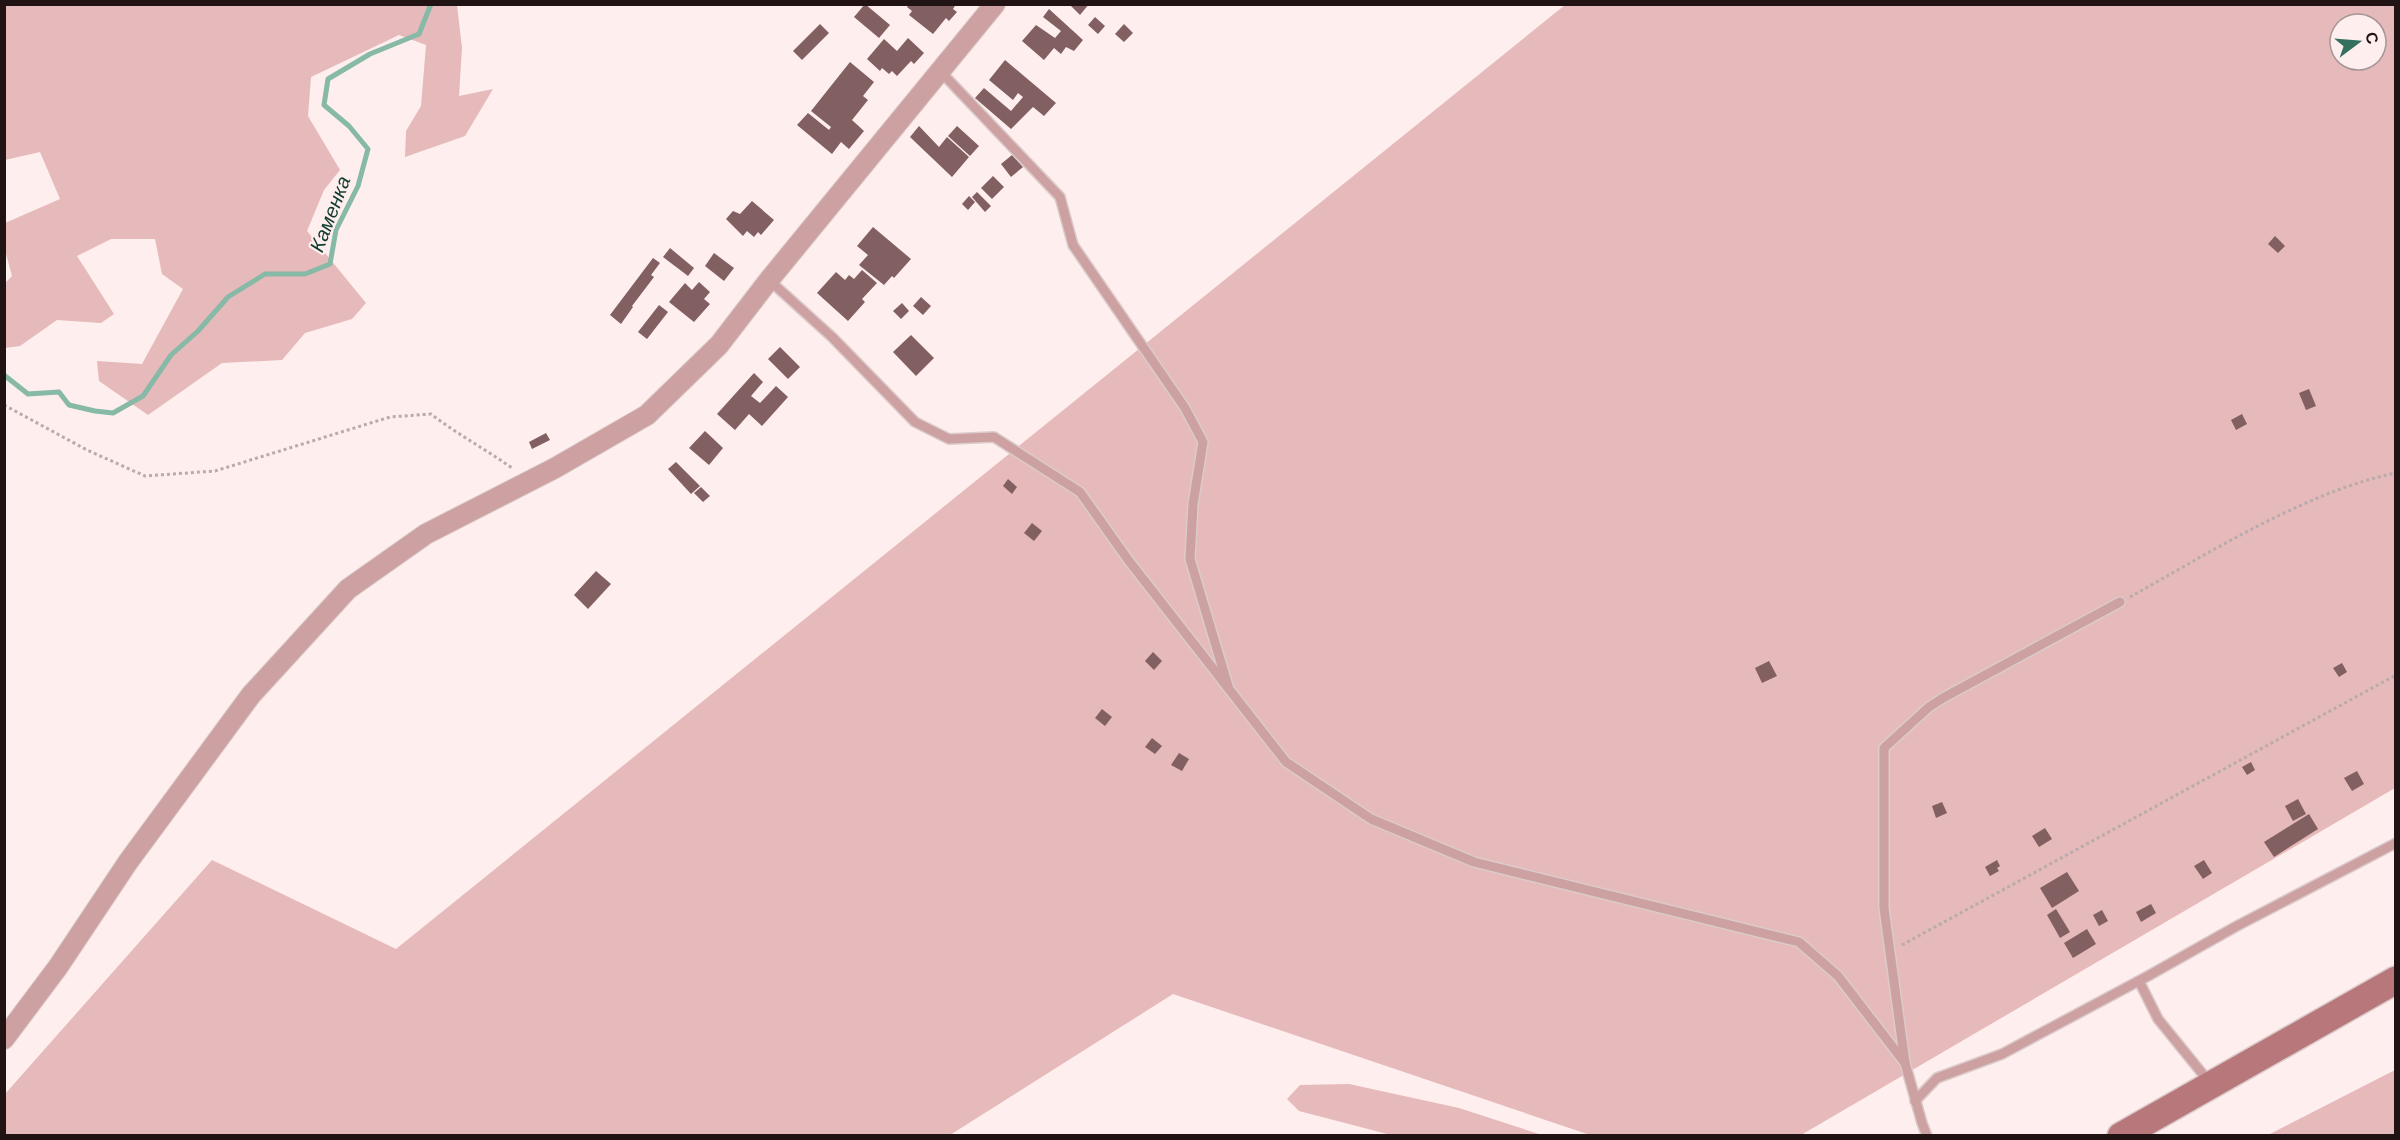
<svg xmlns="http://www.w3.org/2000/svg" width="2400" height="1140" font-family="Helvetica,sans-serif">
	<style>
		.green { fill: #e6b9ba; fill-rule: evenodd }
		.lines { fill: none; stroke-linecap: round; stroke-linejoin: round }
		.stream { stroke: #87b9a7; stroke-width: 5 }
		.building { fill: #825f60 }
		.lane-casing { stroke: #dbcbcb; stroke-width: 12 }
		.street-casing { stroke: #dbcbcb; stroke-width: 22 }
		.secondary-casing { stroke: #dbcbcb; stroke-width: 30 }
		.path { stroke: #baabab; stroke-width: 3; stroke-dasharray: 3 3; stroke-linecap: butt }
		.lane { stroke: #cda0a1; stroke-width: 9 }
		.street { stroke: #cda0a1; stroke-width: 20 }
		.secondary { stroke: #b8787b; stroke-width: 27 }
		.labels { text-anchor: middle; dominant-baseline: central; stroke-width: 4.5; stroke-linejoin: round; paint-order: stroke }
		.water-label { font-size: 20px; font-style: italic; fill: #0f3b2f; stroke: #feeeee }
	</style>
	<rect width="100%" height="100%" fill="#feeeee"/>
	<g class="green">
		<path d="M5 4 457 5 462 48 459 96 493 89 465 136 405 157 406 131 421 106 426 45 399 35 311 77 308 116 340 170 324 190 307 231 366 303 352 319 305 333 282 360 222 363 148 415 99 381 97 361 142 364 183 289 162 274 155 239H111L77 256 114 314 101 323 57 320 20 346 5 348V283L12 276 5 250V223L60 199 40 152 5 160Z"/>
		<path d="M1565 5H2395V788L1801 1135H1590L1173 994 950 1135 5 1136V1094L212 860 396 949ZM2340 24H2376V60H2340Z"/>
		<path d="M2395 1070V1135H2268Z"/>
		<path d="M1349 1084 1459 1108 1542 1135H1391L1299 1111 1287 1099 1300 1085Z"/>
	</g>
	<g class="lines">
		<path class="stream" d="M4 375 28 394 59 392 69 405 95 411 113 413 143 396 171 355 198 331 228 297 265 274H305L330 264 336 230 358 186 368 149 349 126 324 105 328 79 370 54 419 34 431 4"/>
	</g>
	<g class="building">
		<path d="M865 4 890 25 879 38 854 17Z"/>
		<path d="M909 4H956L953 9 957 12 949 21 946 18 933 34 909 15 912 11 907 7Z"/>
		<path d="M1069 4H1089L1080 15Z"/>
		<path d="M1049 9 1083 40 1074 51 1066 47 1061 54 1054 48 1044 60 1022 41 1036 25 1055 38 1061 31 1043 17Z"/>
		<path d="M1095 17 1105 26 1098 34 1088 25Z"/>
		<path d="M820 24 829 33 802 60 793 51Z"/>
		<path d="M1124 24 1133 33 1124 42 1115 34Z"/>
		<path d="M908 38 924 53 914 64 911 61 897 76 892 71 889 74 882 68 880 71 867 59 884 39 897 51Z"/>
		<path d="M1005 60 1056 103 1044 116 1033 107 1011 129 975 98 984 88 1011 111 1023 97 1018 93 1013 100 989 80Z"/>
		<path d="M850 62 874 82 863 96 868 100 852 120 864 131 849 149 841 142 832 154 797 125 808 113 829 130 831 127 811 111Z"/>
		<path d="M919 126 939 147 947 137 969 157 952 177 910 137Z"/>
		<path d="M957 126 979 146 970 156 948 136Z"/>
		<path d="M1012 155 1023 167 1011 177 1001 164Z"/>
		<path d="M993 176 1004 187 992 199 981 188Z"/>
		<path d="M977 192 991 206 985 212 972 197Z"/>
		<path d="M969 196 975 202 968 210 962 204Z"/>
		<path d="M752 201 774 220 761 235 758 232 754 237 747 231 743 236 726 219 733 211 740 214Z"/>
		<path d="M873 227 911 259 894 278 892 276 884 285 859 265 868 255 857 246Z"/>
		<path d="M2275 236 2285 246 2278 253 2268 244Z"/>
		<path d="M670 248 694 268 688 276 663 257Z"/>
		<path d="M714 253 734 268 724 281 705 266Z"/>
		<path d="M653 258 660 263 651 275 654 277 632 306 633 307 621 324 610 315Z"/>
		<path d="M862 270 877 283 862 299 865 302 848 321 817 293 836 272 845 280 849 275 854 279Z"/>
		<path d="M699 282 710 292 704 299 710 304 694 322 669 302 685 283 692 290Z"/>
		<path d="M921 297 931 306 923 315 913 306Z"/>
		<path d="M902 303 909 311 901 319 893 311Z"/>
		<path d="M659 305 668 312 647 339 638 332Z"/>
		<path d="M911 335 934 358 916 376 893 352Z"/>
		<path d="M780 347 800 367 788 379 768 359Z"/>
		<path d="M754 373 763 382 751 396 760 403 776 386 788 397 762 426 749 414 735 430 717 414Z"/>
		<path d="M2309 389 2316 406 2306 410 2299 393Z"/>
		<path d="M2242 414 2247 424 2236 430 2231 420Z"/>
		<path d="M705 431 723 448 709 465 689 448Z"/>
		<path d="M546 433 550 440 532 449 529 442Z"/>
		<path d="M676 462 700 486 691 494 668 469Z"/>
		<path d="M1008 479 1017 487 1012 494 1003 486Z"/>
		<path d="M701 487 710 496 703 502 694 493Z"/>
		<path d="M1032 523 1042 531 1034 541 1024 533Z"/>
		<path d="M596 571 611 584 588 609 574 595Z"/>
		<path d="M1153 652 1162 661 1154 670 1145 661Z"/>
		<path d="M1769 661 1777 676 1762 683 1755 668Z"/>
		<path d="M2342 663 2347 672 2339 677 2333 668Z"/>
		<path d="M1102 709 1112 717 1105 726 1095 718Z"/>
		<path d="M1152 738 1162 746 1155 754 1145 747Z"/>
		<path d="M1179 753 1189 759 1182 771 1171 765Z"/>
		<path d="M2251 762 2255 770 2247 775 2242 767Z"/>
		<path d="M2357 771 2364 784 2352 791 2344 778Z"/>
		<path d="M2298 799 2306 814 2293 821 2285 806Z"/>
		<path d="M1942 802 1947 813 1936 818 1932 806Z"/>
		<path d="M2309 814 2318 829 2274 857 2264 842Z"/>
		<path d="M2045 828 2052 839 2039 847 2032 836Z"/>
		<path d="M1997 860 2000 866 1997 868 1999 871 1990 876 1985 867Z"/>
		<path d="M2204 860 2212 873 2203 879 2194 866Z"/>
		<path d="M2067 872 2079 891 2052 908 2040 888Z"/>
		<path d="M2151 904 2156 913 2141 922 2136 912Z"/>
		<path d="M2056 909 2070 932 2060 938 2047 915Z"/>
		<path d="M2102 910 2108 921 2099 926 2093 915Z"/>
		<path d="M2087 929 2096 944 2073 958 2064 943Z"/>
	</g>
	<g class="lines">
		<defs>
			<g id="lane">
				<path d="M941 72 1060 197 1073 245 1185 408 1203 442 1193 504 1190 559 1228 686"/>
				<path d="M769 280 832 337 915 422 949 439 994 437 1080 492 1129 561 1286 762 1371 819 1474 862 1799 942 1838 976 1905 1063"/>
				<path d="M2139 981 2158 1019 2210 1083"/>
				<path d="M1915 1101 1937 1078 2002 1054 2148 976 2235 927 2396 843"/>
				<path d="M1927 1136 1922 1123 1905 1063 1884 908V748L1929 707 1943 698 2120 602"/>
			</g>
			<path id="street" d="M4 1039 58 967 128 862 251 695 348 589 426 534 555 468 647 415 719 345 769 280 995 4"/>
			<path id="secondary" d="M2121 1136 2396 980"/>
		</defs>
		<use href="#lane" class="lane-casing"/>
		<use href="#street" class="street-casing"/>
		<use href="#secondary" class="secondary-casing"/>
		<g class="path">
			<path d="M4 405 87 450 145 476 215 471 390 417 431 414C457 434 485 449 512 468"/>
			<path d="M2130 597C2209 553 2307 491 2396 473"/>
			<path d="M1902 945 2396 675"/>
		</g>
		<use href="#lane" class="lane"/>
		<use href="#street" class="street"/>
		<use href="#secondary" class="secondary"/>
	</g>
	<g class="labels">
		<g class="water-label">
			<text transform="translate(330 214) rotate(-69)">Каменка</text>
		</g>
	</g>
	<rect width="2400" height="1140" fill="none" stroke="#211313" stroke-width="12"/>
	<g transform="translate(2358 42) rotate(74)"><circle r="28" fill="#feeeee" stroke="#a69696" stroke-width="1.5"/>
	<path d="M0-4.5L10 22L0 15L-10 22Z" fill="#33715e"/>
	<text y="-9" font-size="16" font-weight="bold" text-anchor="middle" fill="#211313">С</text>
	</g>
</svg>
